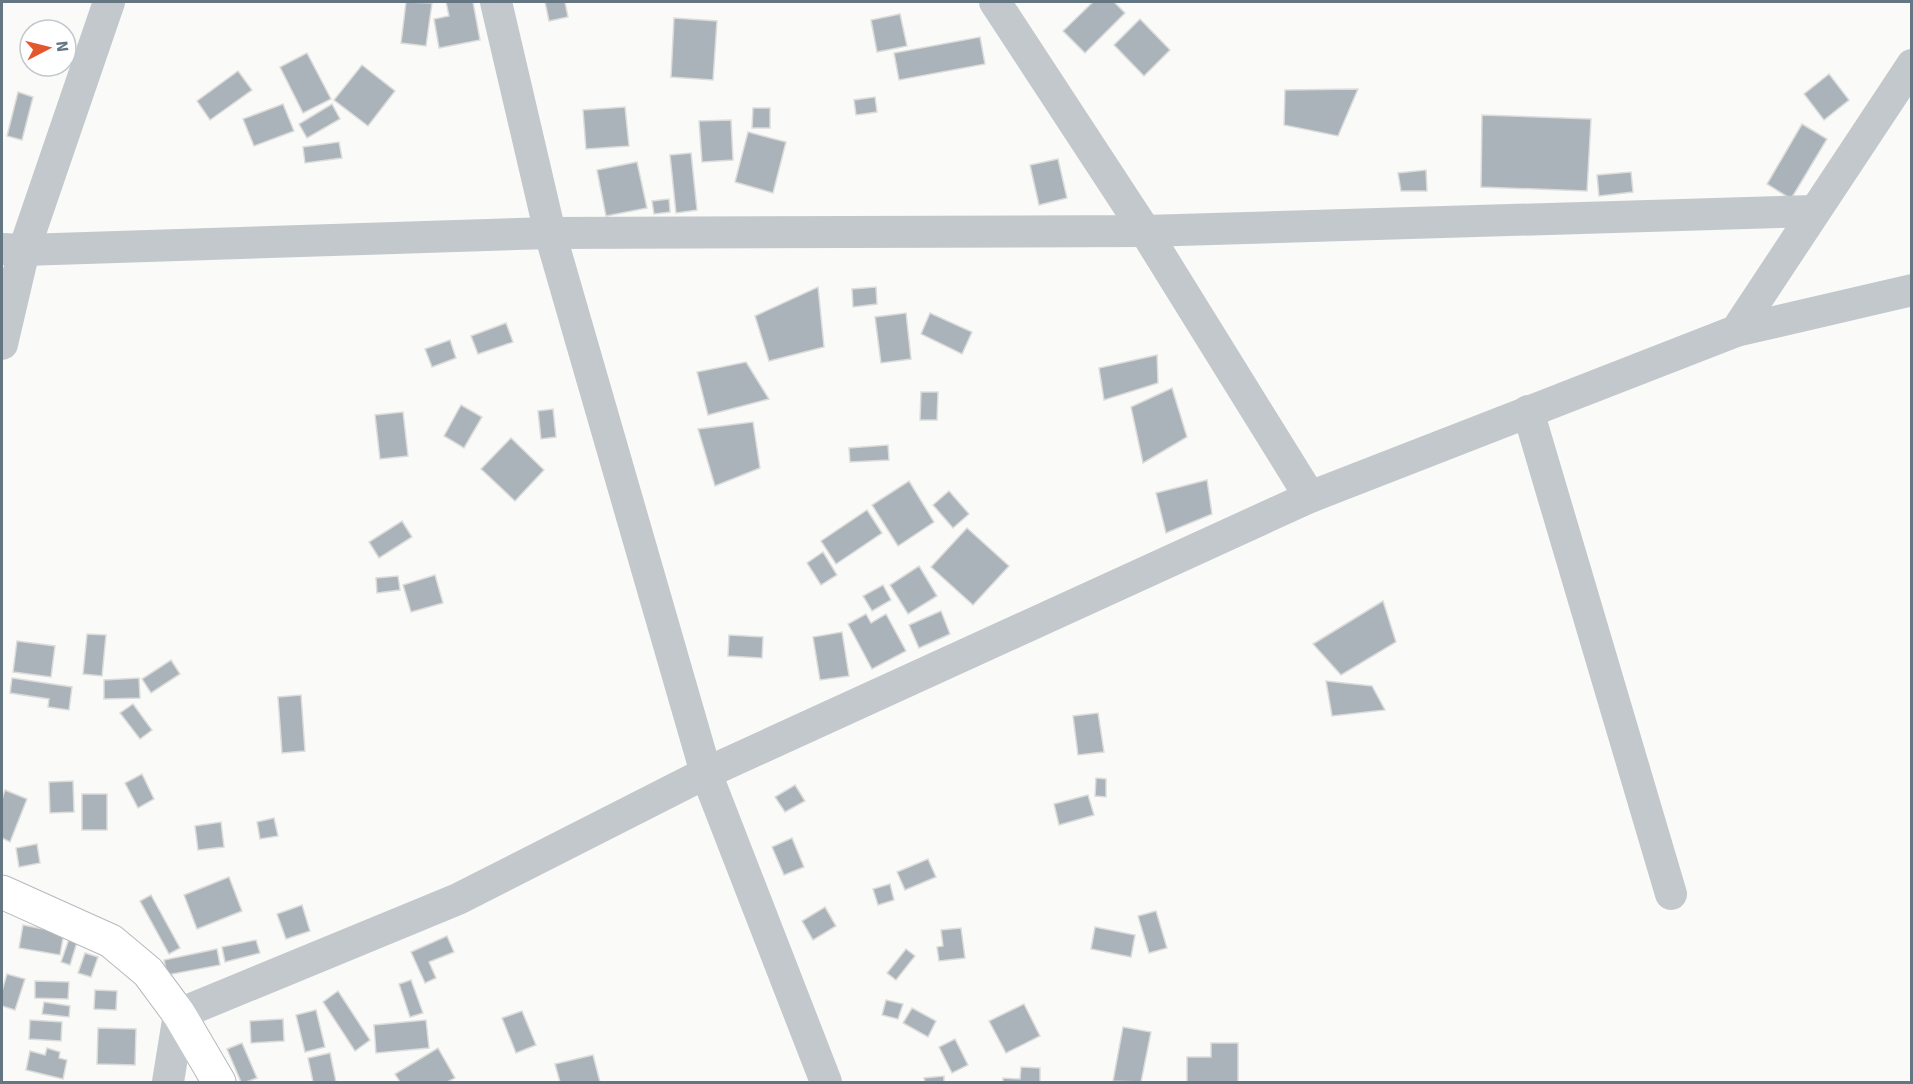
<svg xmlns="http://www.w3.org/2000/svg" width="1913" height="1084" font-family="Signika,sans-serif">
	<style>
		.building { fill: #aab3b9; stroke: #dcdcda; stroke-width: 1.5 }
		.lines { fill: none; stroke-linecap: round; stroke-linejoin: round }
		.primary-casing { stroke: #b5babe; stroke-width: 35 }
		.minor { stroke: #c3c8cc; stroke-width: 32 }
		.primary { stroke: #fff; stroke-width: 33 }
	</style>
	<rect width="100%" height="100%" fill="#fafaf8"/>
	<g class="building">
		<path d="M406 2 432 3 426 46 401 43Z"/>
		<path d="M446 2H473L480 40 439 48 434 19 449 16Z"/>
		<path d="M545 2H565L568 17 549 21Z"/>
		<path d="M1093 2H1114L1125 13 1085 53 1063 31Z"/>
		<path d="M900 14 907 46 877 52 871 20Z"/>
		<path d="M674 18 717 21 713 80 671 77Z"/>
		<path d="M1140 19 1170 50 1144 76 1114 45Z"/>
		<path d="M980 37 985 64 899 80 894 53Z"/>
		<path d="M307 53 331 99 303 113 280 67Z"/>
		<path d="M362 65 395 91 368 126 334 100Z"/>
		<path d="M238 71 252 90 210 120 197 101Z"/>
		<path d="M1829 74 1849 100 1824 120 1804 94Z"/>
		<path d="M1358 89 1338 136 1284 125 1285 90Z"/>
		<path d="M18 92 33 97 22 140 7 136Z"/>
		<path d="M875 97 877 112 856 115 854 100Z"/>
		<path d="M283 104 294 131 254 146 243 119Z"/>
		<path d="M332 104 340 119 307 138 299 124Z"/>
		<path d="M625 107 629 146 586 149 583 110Z"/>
		<path d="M753 108H770V128H752Z"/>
		<path d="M1482 115 1591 119 1587 191 1481 187Z"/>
		<path d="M731 120 733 160 702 162 699 121Z"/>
		<path d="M1802 124 1827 139 1791 199 1767 184Z"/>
		<path d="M748 132 786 142 773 193 735 182Z"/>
		<path d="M339 142 342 158 305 163 303 147Z"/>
		<path d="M691 153 697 210 676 213 670 155Z"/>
		<path d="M1058 159 1067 198 1039 205 1030 165Z"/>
		<path d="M637 162 647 208 606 216 597 170Z"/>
		<path d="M1426 170 1427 191H1401L1398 173Z"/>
		<path d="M1631 172 1633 192 1599 196 1597 175Z"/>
		<path d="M669 199 670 212 654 214 652 201Z"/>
		<path d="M818 287 824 347 769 361 755 316Z"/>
		<path d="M876 287 877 304 853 307 852 289Z"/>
		<path d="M906 313 911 359 881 363 875 317Z"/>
		<path d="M930 313 972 332 962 354 921 334Z"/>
		<path d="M506 323 513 342 478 354 471 336Z"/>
		<path d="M450 340 456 358 432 367 425 349Z"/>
		<path d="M1157 355 1158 383 1104 400 1099 368Z"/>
		<path d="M746 362 769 399 708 415 697 372Z"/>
		<path d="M1172 388 1187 437 1143 463 1131 407Z"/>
		<path d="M921 392H938L937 420H920Z"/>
		<path d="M461 405 482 417 464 448 444 436Z"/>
		<path d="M553 409 556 437 541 439 538 411Z"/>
		<path d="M403 412 408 456 380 459 375 415Z"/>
		<path d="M753 422 760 468 715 486 698 429Z"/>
		<path d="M511 438 544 470 515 501 481 469Z"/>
		<path d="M888 445 889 460 850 462 849 448Z"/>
		<path d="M1207 480 1212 514 1166 533 1156 493Z"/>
		<path d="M909 481 934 522 898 546 872 505Z"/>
		<path d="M949 491 969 514 953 528 933 505Z"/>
		<path d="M867 510 882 533 836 564 821 541Z"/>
		<path d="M402 521 412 537 379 558 369 542Z"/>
		<path d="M967 528 1009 566 973 605 931 567Z"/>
		<path d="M823 552 837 575 821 585 807 563Z"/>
		<path d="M919 566 937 596 908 614 890 585Z"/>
		<path d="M435 575 443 603 411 612 403 585Z"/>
		<path d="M398 576 400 590 377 593 376 578Z"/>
		<path d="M883 585 891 600 872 611 863 596Z"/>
		<path d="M1383 601 1396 642 1341 675 1313 644Z"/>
		<path d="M941 611 950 634 919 648 909 625Z"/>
		<path d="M866 614 871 623 886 614 906 651 872 669 848 624Z"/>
		<path d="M842 632 849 676 820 680 813 637Z"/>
		<path d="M87 634 106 635 102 676 83 674Z"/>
		<path d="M729 635 763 637 762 658 728 656Z"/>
		<path d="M17 641 55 646 51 677 13 672Z"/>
		<path d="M171 660 180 674 151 693 142 679Z"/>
		<path d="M12 678 72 687 69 710 48 707 49 699 10 693Z"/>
		<path d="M139 678 140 698 104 699V680Z"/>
		<path d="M1326 681 1372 686 1385 710 1332 716Z"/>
		<path d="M301 695 305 751 282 753 278 697Z"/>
		<path d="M133 704 152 730 140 739 120 713Z"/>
		<path d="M1098 713 1104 752 1078 755 1073 716Z"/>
		<path d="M142 774 154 799 138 808 125 783Z"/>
		<path d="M1096 778 1106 779V797L1095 796Z"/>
		<path d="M73 781 74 812 50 813 49 782Z"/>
		<path d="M795 785 805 801 785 812 775 797Z"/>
		<path d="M5 790 27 799 10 842 2 838V799Z"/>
		<rect x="82" y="794" width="25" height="36"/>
		<path d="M1088 795 1094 815 1059 825 1054 804Z"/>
		<path d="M274 818 278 836 260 839 257 822Z"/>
		<path d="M221 822 224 847 198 850 195 826Z"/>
		<path d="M792 838 804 867 784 875 772 847Z"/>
		<path d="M37 844 40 863 19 867 16 848Z"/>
		<path d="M928 859 936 877 905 890 897 872Z"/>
		<path d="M229 877 242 911 197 929 184 895Z"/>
		<path d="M890 884 894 900 878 905 873 889Z"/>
		<path d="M151 895 180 948 169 954 140 901Z"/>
		<path d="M302 905 310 931 286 939 277 914Z"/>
		<path d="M825 907 836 926 813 940 802 921Z"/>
		<path d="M1156 911 1167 948 1149 953 1138 916Z"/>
		<path d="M23 925 64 933 60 955 19 948Z"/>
		<path d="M1095 927 1135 935 1131 957 1091 949Z"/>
		<path d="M961 928 965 958 939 961 937 947 943 946 941 930Z"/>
		<path d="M70 936 78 939 70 965 61 962Z"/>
		<path d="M447 936 454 952 429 962 436 978 425 983 411 952Z"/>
		<path d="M256 940 260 953 225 962 222 947Z"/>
		<path d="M217 949 220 965 167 975 164 960Z"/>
		<path d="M906 949 915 956 896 980 887 973Z"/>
		<path d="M85 953 98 957 91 977 78 973Z"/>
		<path d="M7 974 25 979 15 1010 2 1006V991Z"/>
		<path d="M411 980 423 1013 410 1017 399 984Z"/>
		<path d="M35 981 69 982 68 999 35 998Z"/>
		<path d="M95 990 117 991 116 1010 94 1009Z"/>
		<path d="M338 991 370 1040 355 1051 323 1002Z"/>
		<path d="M886 1000 903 1004 898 1019 882 1015Z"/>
		<path d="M44 1002 70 1006 69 1017 42 1014Z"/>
		<path d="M1024 1004 1040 1036 1006 1053 989 1021Z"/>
		<path d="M912 1008 936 1021 928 1037 903 1023Z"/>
		<path d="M316 1010 325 1047 305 1052 296 1015Z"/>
		<path d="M522 1011 536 1045 516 1053 502 1018Z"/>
		<path d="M283 1019 284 1041 251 1043 250 1021Z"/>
		<path d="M30 1020 62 1022 61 1041 29 1039Z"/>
		<path d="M426 1020 429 1048 376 1053 374 1025Z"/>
		<path d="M1123 1027 1151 1032 1141 1082 1113 1081Z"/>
		<path d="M98 1028 136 1029 135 1065 97 1064Z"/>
		<path d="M955 1039 968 1065 952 1073 939 1047Z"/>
		<path d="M242 1043 257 1078 246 1082H241L227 1049Z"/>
		<path d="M1211 1043H1238V1082H1187V1057H1211Z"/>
		<path d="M47 1048 60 1052 59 1058 67 1060 63 1079 26 1070 30 1051 45 1055Z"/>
		<path d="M438 1048 455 1078 447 1082H400L395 1074Z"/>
		<path d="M330 1053 336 1082H313L308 1058Z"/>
		<path d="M593 1055 600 1082H560L555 1064Z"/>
		<path d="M1021 1067 1040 1068V1082H1003V1078L1020 1079Z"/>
		<path d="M944 1076V1082H925L924 1078Z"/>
	</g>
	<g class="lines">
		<defs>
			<path id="primary" d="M2 892 111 941 148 972 179 1014 219 1082"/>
		</defs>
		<use href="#primary" class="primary-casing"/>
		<g class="minor">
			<path d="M496 2 550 233 706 773 826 1082"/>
			<path d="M995 2 1145 231 1310 497"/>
			<path d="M2 249 24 250 550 233 1145 231 1814 211"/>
			<path d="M1736 331 1912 290"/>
			<path d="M2 344 24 250 109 2"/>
			<path d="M1528 411 1671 894"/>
			<path d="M168 1082 179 1014 458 899 706 773 1310 497 1736 331 1912 65"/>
		</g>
		<use href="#primary" class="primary"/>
	</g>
	<rect width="1913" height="1084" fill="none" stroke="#657683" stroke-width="6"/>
	<g transform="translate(48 48) rotate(83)"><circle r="28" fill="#ffffff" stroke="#c1c8cd" stroke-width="1.5"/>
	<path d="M0-4.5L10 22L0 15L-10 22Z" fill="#e4572e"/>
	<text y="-9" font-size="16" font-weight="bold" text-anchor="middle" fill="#657683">N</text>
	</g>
</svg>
